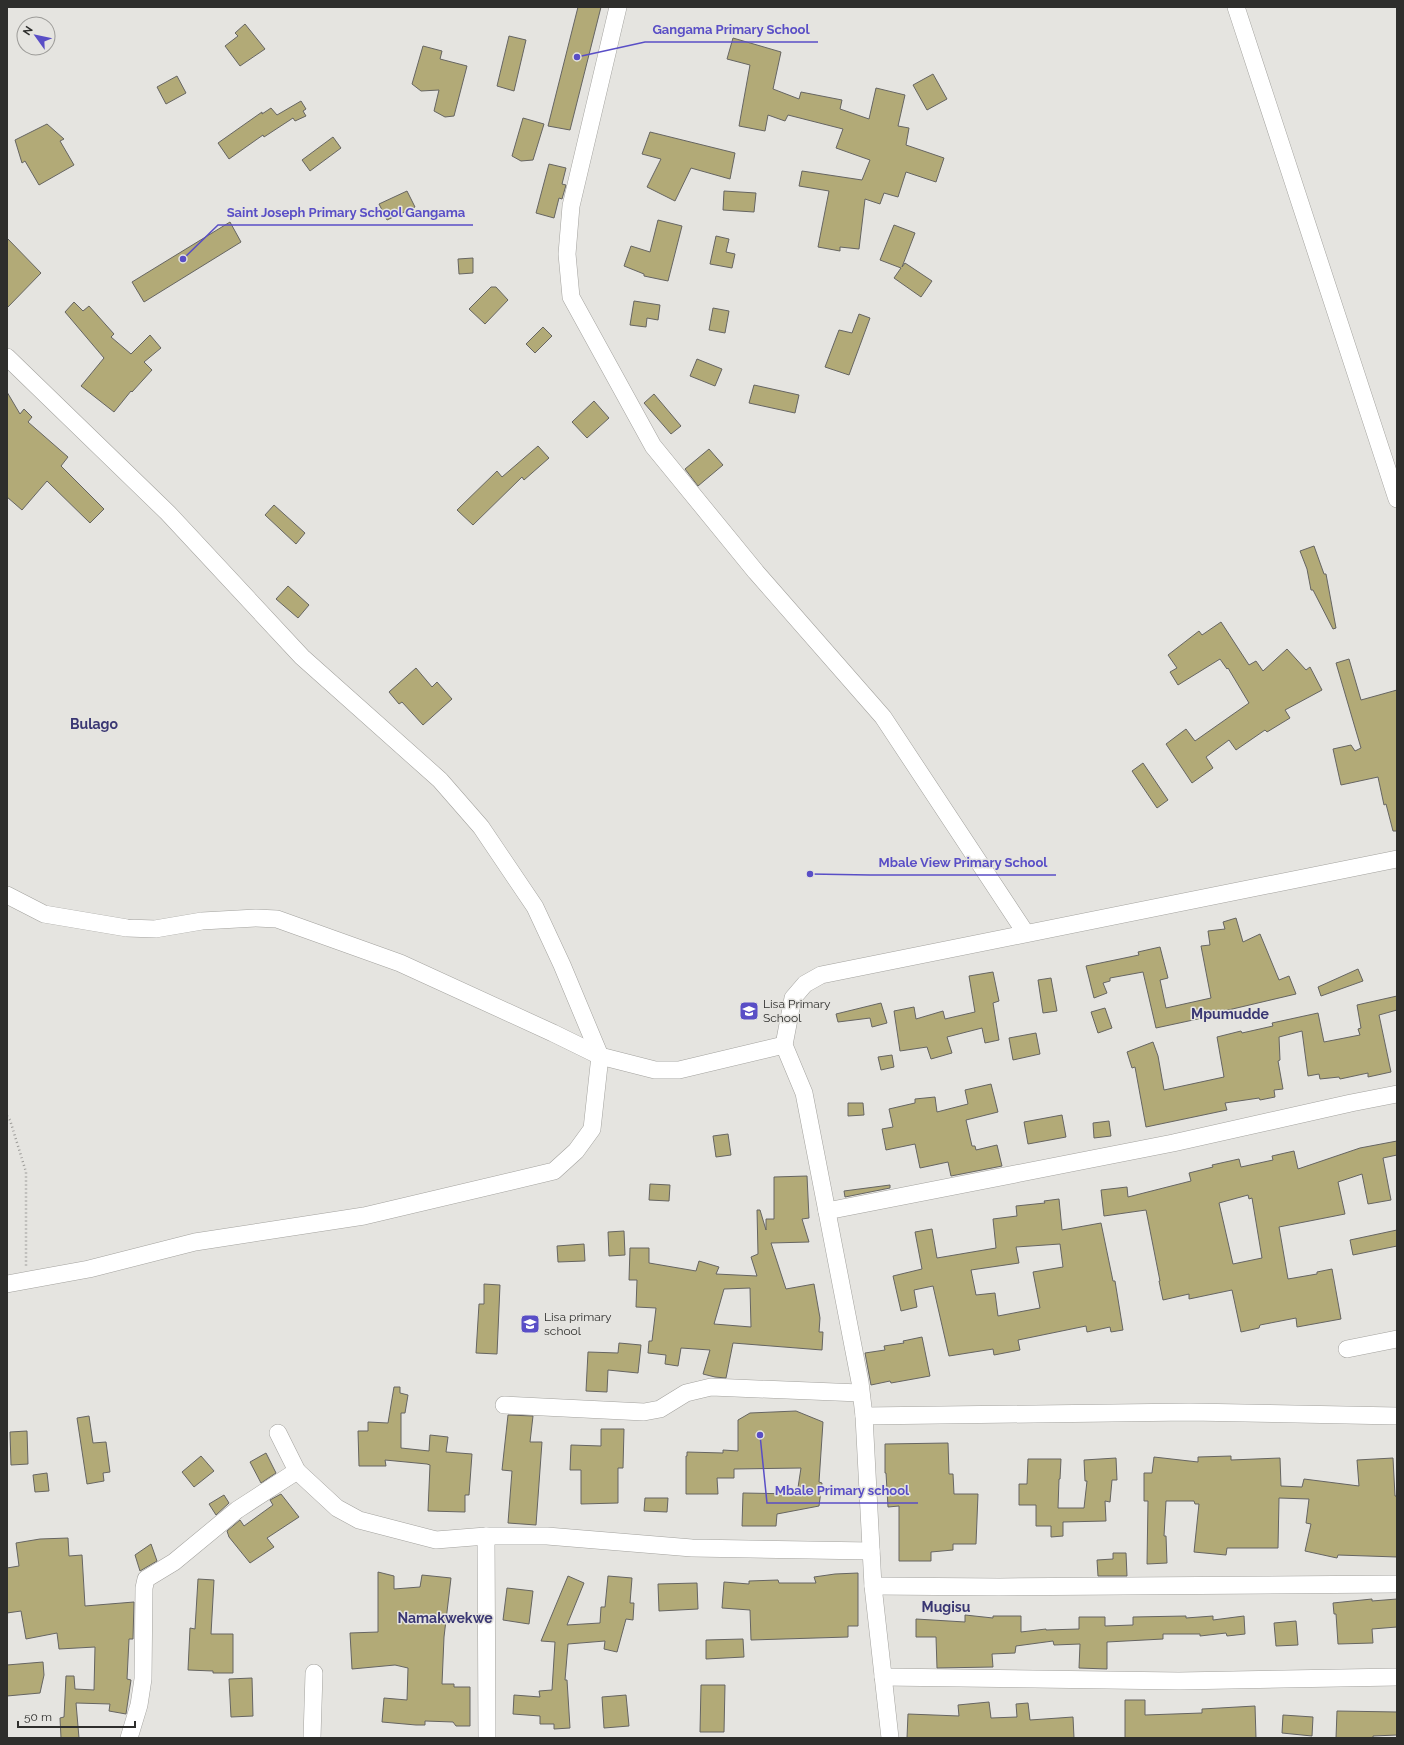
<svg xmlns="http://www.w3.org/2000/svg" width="1404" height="1745" font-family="Raleway,sans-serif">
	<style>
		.building { fill: #b2aa77; stroke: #666562; fill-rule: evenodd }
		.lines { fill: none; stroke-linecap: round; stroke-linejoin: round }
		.street-casing { stroke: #a3a29e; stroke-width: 18 }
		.path { stroke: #9d9c99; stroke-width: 2.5; stroke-dasharray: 1 3; stroke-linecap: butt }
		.street { stroke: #fff; stroke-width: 17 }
		.labels { text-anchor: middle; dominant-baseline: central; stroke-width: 3; stroke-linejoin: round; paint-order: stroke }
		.poi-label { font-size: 12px; fill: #2e2e2c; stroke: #e5e4e0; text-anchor: start }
		.quarter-label { font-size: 14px; font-weight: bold; fill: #3a3773; stroke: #e5e4e0 }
		.leader { fill: none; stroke: #594ec6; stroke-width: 1.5 }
		.callout-dot { fill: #594ec6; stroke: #e5e4e0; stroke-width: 1.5 }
		.callout-label { font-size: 13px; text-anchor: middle; font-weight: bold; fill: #594ec6; stroke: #e5e4e0; stroke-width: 3; stroke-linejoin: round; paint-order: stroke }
	</style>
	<rect width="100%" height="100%" fill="#e5e4e0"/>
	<g class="building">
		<path d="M578 7H601L570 130 548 126Z"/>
		<path d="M245 24 265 49 240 66 225 46 238 36 235 33Z"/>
		<path d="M509 36 526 40 514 91 497 86Z"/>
		<path d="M733 38 781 52 773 89 799 99 801 92 842 100 840 109 869 119 876 88 905 95 898 126 909 128 906 145 944 158 936 182 906 172 898 197 884 193 880 204 865 199 859 249 840 247V251L818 247 829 191 799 186 802 171 862 180 870 160 836 148 843 129 788 115 785 121 768 115 765 131 739 126 750 65 727 59Z"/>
		<path d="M423 46 442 51 440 59 467 66 454 116 445 117 434 111 439 90 421 91 412 84Z"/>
		<path d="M933 74 947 99 927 110 913 85Z"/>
		<path d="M177 76 186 93 166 104 157 87Z"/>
		<path d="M301 101 306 109 303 111 306 116 295 121 293 118 264 137 263 135 229 159 218 143 262 112V114L271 108 277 115Z"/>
		<path d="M523 118 544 124 533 160 521 161 512 156Z"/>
		<path d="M47 124 64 139 60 141 74 165 39 185 25 161 22 163 15 140Z"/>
		<path d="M650 132 735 153 730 179 691 168 675 201 647 187 661 159 642 154Z"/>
		<path d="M333 137 341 148 310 171 302 160Z"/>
		<path d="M549 164 566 168 562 184 566 185 562 199 559 198 554 218 536 213Z"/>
		<path d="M407 191 415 207 387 220 379 204Z"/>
		<path d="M724 191 756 193 754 212 723 210Z"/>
		<path d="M658 220 682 226 668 281 644 276V274L624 266 631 246 650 252Z"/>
		<path d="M230 222 241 242 144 302 132 282Z"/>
		<path d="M894 225 915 233 902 267 905 263 932 281 921 297 894 278 901 268 880 260Z"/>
		<path d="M716 236 729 239 726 252 735 254 732 268 710 264Z"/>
		<path d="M7 238 41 273 7 308Z"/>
		<path d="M473 258V273L459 274 458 259Z"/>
		<path d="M491 287H496L508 300 485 324 469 309Z"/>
		<path d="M634 301 660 305 658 320 647 318 646 327 630 325Z"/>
		<path d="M74 302 83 311 89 306 114 334 111 337 131 354 150 335 161 348 144 362 152 370 132 392 131 391 114 412 81 386 104 358 65 312Z"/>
		<path d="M713 308 729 311 725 333 709 330Z"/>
		<path d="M859 314 870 318 849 375 825 367 839 330 852 333Z"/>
		<path d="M543 327 552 336 535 353 526 344Z"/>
		<path d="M697 359 722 369 715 386 690 376Z"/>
		<path d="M754 385 799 395 795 413 749 403Z"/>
		<path d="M7 392 20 414 24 409 32 417 28 422 68 457 61 466 104 509 90 523 47 481 22 510 7 497Z"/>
		<path d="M654 394 681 426 671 434 644 403Z"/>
		<path d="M594 401 609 418 587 438 572 422Z"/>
		<path d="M538 446 549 458 524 480 522 477 473 525 457 510 497 471 502 477Z"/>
		<path d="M709 449 723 465 698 486 685 469Z"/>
		<path d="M274 505 305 533 296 544 265 515Z"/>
		<path d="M1314 546 1324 574H1326L1336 628 1333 629 1313 590H1311L1307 569 1300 551Z"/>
		<path d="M288 586 309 605 298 618 276 599Z"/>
		<path d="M1221 622 1249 665 1256 661 1263 671 1287 649 1306 670 1310 667 1322 690 1285 710 1290 718 1267 732 1265 730 1236 750 1229 740 1206 757 1213 768 1192 783 1166 744 1186 729 1195 741 1249 703 1228 668 1227 669 1220 659 1178 685 1170 672 1177 668 1168 655 1199 631 1202 635Z"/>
		<path d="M1349 659 1361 700 1397 690V831H1393L1386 804 1384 805 1378 777 1341 785 1333 749 1351 745 1355 751 1361 748 1336 663Z"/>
		<path d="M416 668 432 687 437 682 452 699 423 725 402 702 399 704 389 692Z"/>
		<path d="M1143 763 1168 800 1157 808 1132 771Z"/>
		<path d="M1236 918 1243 942 1260 934 1279 980 1289 976 1296 994 1207 1015V1017L1156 1028 1143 972 1110 978V981L1103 983 1107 993 1094 998 1086 966 1139 955 1138 952 1160 947 1168 978 1160 980 1166 1008 1211 998 1201 946 1210 945 1208 931 1225 929 1223 922Z"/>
		<path d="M1358 969 1363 981 1321 996 1318 987Z"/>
		<path d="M993 972 999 1001 993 1003 999 1040 985 1043 982 1028 947 1037 952 1053 931 1059 927 1047 900 1051 894 1011 914 1007 916 1019 943 1011 945 1019 975 1012 969 976Z"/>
		<path d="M1051 978 1057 1011 1043 1013 1038 980Z"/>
		<path d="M1397 996V1010L1379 1015 1391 1072 1368 1077V1073L1340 1079 1339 1077 1320 1079 1319 1074 1308 1076 1302 1031 1279 1037 1280 1060 1278 1061 1283 1089 1274 1090 1275 1097 1260 1100 1259 1098 1225 1103 1227 1110 1146 1127 1135 1067 1132 1068 1127 1052 1153 1042 1158 1056 1164 1090 1224 1077 1217 1037 1241 1031 1242 1033 1273 1026 1272 1023 1318 1013 1324 1042 1360 1035 1358 1029 1361 1028 1357 1005Z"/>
		<path d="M881 1003 887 1023 872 1027 870 1018 838 1022 836 1014Z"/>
		<path d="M1105 1008 1112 1028 1098 1033 1091 1012Z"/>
		<path d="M1036 1033 1040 1054 1013 1060 1009 1038Z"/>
		<path d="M892 1055 894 1067 881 1070 878 1057Z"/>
		<path d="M991 1084 998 1112 966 1120 972 1146H975L976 1150 997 1145 1002 1166 951 1176 948 1162 920 1168 915 1144 886 1150 882 1129 893 1127 889 1109 915 1103V1099L935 1097 937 1112 968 1104 965 1090Z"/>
		<path d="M848 1103H863L864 1115 848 1116Z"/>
		<path d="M1062 1115 1066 1137 1028 1144 1024 1122Z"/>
		<path d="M1109 1121 1111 1136 1094 1138 1093 1123Z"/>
		<path d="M728 1134 731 1155 716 1157 713 1136Z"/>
		<path d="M1397 1141V1155L1383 1158 1391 1200 1368 1204 1362 1174 1338 1182 1345 1214 1279 1227 1288 1279 1317 1274V1272L1332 1269 1341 1319 1297 1327 1296 1318 1260 1325 1259 1328 1241 1332 1232 1290 1189 1299V1294L1163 1300 1159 1281H1160L1146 1210 1104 1216 1101 1190 1127 1187 1128 1197 1191 1181 1189 1173 1213 1167 1212 1165 1239 1159 1241 1167 1273 1160 1272 1156 1294 1151 1298 1169 1360 1148ZM1248 1195 1249 1199 1252 1198 1262 1258 1233 1264 1219 1203Z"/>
		<path d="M807 1176 809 1218 802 1219 809 1242 771 1243 786 1289 814 1284 820 1318 819 1332H823L822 1350 733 1343 726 1378 715 1377 703 1374 710 1350 681 1348 678 1366 665 1364 666 1355 648 1353 649 1341H652L656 1308 636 1307 637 1280H629L630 1248H649V1263L696 1271 699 1261 719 1267 716 1274 757 1276 751 1257 758 1254 757 1210H760L766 1230V1219H774V1177ZM750 1288 751 1327 714 1324 724 1289Z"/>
		<path d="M650 1184 670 1185 669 1201 649 1200Z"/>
		<path d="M890 1185V1188L845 1197 844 1191Z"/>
		<path d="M1059 1199 1062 1230 1101 1223 1113 1281H1115L1123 1330 1111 1332 1110 1327 1087 1332 1086 1326 1018 1340 1020 1350 994 1355 993 1349 949 1356 933 1286 914 1290 917 1307 901 1311 893 1276 922 1269 915 1232 932 1229 937 1258 996 1248 993 1219 1017 1216 1016 1206 1045 1203 1044 1201ZM1060 1244 1063 1267 1033 1272 1040 1308 998 1316 995 1293 976 1295 971 1270 1019 1263 1016 1247Z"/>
		<path d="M1397 1230V1246L1353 1255 1350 1240Z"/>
		<path d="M624 1231 625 1255 609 1256 608 1232Z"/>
		<path d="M584 1244 585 1261 558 1262 557 1246Z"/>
		<path d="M484 1284 500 1285 497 1354 476 1353 479 1304H484Z"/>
		<path d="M922 1337 930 1376 891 1383 890 1381 871 1385 865 1353 885 1350 884 1346 904 1343 903 1341Z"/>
		<path d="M619 1343 641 1345 638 1373 608 1370 607 1392 586 1391 588 1352 618 1353Z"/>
		<path d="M394 1387H400V1393L408 1395 405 1413H401V1448L429 1451 430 1435 448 1437 446 1452 472 1454 469 1495H465V1512L428 1511 430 1465 427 1464 385 1460 386 1466H359L358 1431H368V1422L388 1423Z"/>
		<path d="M796 1411 823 1422 819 1482 822 1483 819 1506 777 1514 776 1526H742L743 1493 797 1494 801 1468 734 1469V1478H717L718 1494H686V1456H687V1452L723 1453V1450L738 1451V1420L750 1413Z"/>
		<path d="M508 1415 533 1416 530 1442H542L536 1525 508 1523 512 1471 502 1470Z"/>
		<path d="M89 1416 93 1443 106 1442 110 1472 103 1473 104 1481 87 1484 77 1418Z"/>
		<path d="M601 1429H624L623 1468H618V1503L581 1504V1470H570L571 1445 601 1446Z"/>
		<path d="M27 1431 28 1464 11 1465 10 1432Z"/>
		<path d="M948 1443 949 1474H953L954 1494H978L976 1544H953V1550L931 1552V1561H899V1506L888 1507 886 1473H885V1444Z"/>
		<path d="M266 1453 276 1473 261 1483 250 1462Z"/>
		<path d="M201 1456 214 1471 194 1487 182 1472Z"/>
		<path d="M1231 1456V1460L1280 1458 1281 1486 1302 1487 1304 1479 1359 1486 1357 1460 1393 1458 1395 1496H1397V1557L1338 1555 1337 1558 1305 1551 1311 1524 1306 1523 1309 1499 1279 1498 1278 1548H1227L1226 1555 1194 1552 1199 1504H1195L1194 1501H1166L1164 1536H1166L1167 1563 1147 1564 1148 1501H1144V1473H1152L1154 1457 1198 1462V1457Z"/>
		<path d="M1116 1458 1117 1480H1112L1110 1502 1105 1501 1106 1521 1063 1522V1536L1051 1537V1526H1036V1505H1019V1484H1027L1028 1459H1061L1060 1479H1059L1058 1508H1084L1087 1481H1085L1084 1460Z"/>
		<path d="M47 1473 49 1491 35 1492 33 1475Z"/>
		<path d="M281 1494 299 1517 267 1538 274 1547 250 1563 229 1537 227 1531 240 1520 244 1526 273 1505 270 1500Z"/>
		<path d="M224 1495 229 1503 216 1515 209 1504Z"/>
		<path d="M645 1498H668L667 1512 644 1511Z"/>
		<path d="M68 1538 69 1556 82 1555 85 1606 134 1602 133 1639H129L127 1679 131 1680 126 1714 109 1711 110 1704 76 1703 79 1738H61L60 1718 64 1717 66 1676H74L75 1689 94 1690 95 1647 59 1649 57 1633 26 1639 21 1611 7 1613V1568L19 1566 16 1543 40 1539Z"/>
		<path d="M151 1544 157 1561 140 1571 135 1555Z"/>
		<path d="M1113 1553H1126L1127 1576H1098L1097 1560 1113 1559Z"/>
		<path d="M378 1572 394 1576V1589L420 1587 422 1575 451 1578 444 1637 442 1684H454V1687H470V1726H456L453 1722 425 1721V1725H416L382 1722 384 1698 407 1700 408 1668 395 1665 352 1669 350 1633 378 1632Z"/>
		<path d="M858 1573V1626H848V1637L751 1640 750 1610 722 1608 724 1582 749 1584V1581L778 1580 779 1583H816L814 1577 835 1574Z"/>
		<path d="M568 1576 584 1583 567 1625 600 1623 601 1607H605L608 1576 632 1578 630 1603H634L633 1620 626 1619 617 1652 604 1649 605 1641 568 1644 565 1680H567L570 1728 554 1729V1724H540V1716L513 1714 514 1695 540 1697 539 1691 552 1690 555 1642 541 1641Z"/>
		<path d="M198 1579 214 1580 211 1634H233V1673H213V1671L188 1670 190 1628 195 1629Z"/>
		<path d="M697 1583 698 1609 659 1611 658 1584Z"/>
		<path d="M507 1588 533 1591 529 1624 503 1620Z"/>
		<path d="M1372 1599V1601L1397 1599V1627L1372 1629 1373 1643 1338 1644 1336 1614H1334L1333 1603Z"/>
		<path d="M965 1615 993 1618V1616H1021V1632L1046 1629V1630L1079 1629V1617H1105V1626L1133 1625V1617L1186 1616V1618L1213 1616V1620L1244 1616 1245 1634 1227 1636 1226 1633 1200 1636V1634H1163V1639L1107 1642V1669L1079 1668 1080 1644 1054 1645 1053 1641 1016 1646 1015 1653 992 1654 993 1667 937 1668 936 1637H916V1619L965 1622Z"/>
		<path d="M1296 1621 1298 1645 1276 1646 1274 1623Z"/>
		<path d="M743 1639 744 1657 706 1659V1640Z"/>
		<path d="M43 1662 44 1675 40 1693 7 1696V1665Z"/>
		<path d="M252 1678 253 1716 231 1717 229 1679Z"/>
		<path d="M701 1685H725L724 1732H700Z"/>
		<path d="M626 1695 629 1726 604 1728 602 1697Z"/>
		<path d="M1125 1700H1145V1715L1202 1713V1709L1255 1706 1256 1738H1125Z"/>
		<path d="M989 1702 991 1718 1017 1717 1016 1704 1028 1703 1030 1720 1073 1717 1074 1738H907L908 1714 959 1716 958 1705Z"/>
		<path d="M1337 1711 1397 1712V1735L1373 1736V1738H1336Z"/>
		<path d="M1283 1715 1313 1717 1312 1736 1282 1733Z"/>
	</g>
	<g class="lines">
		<defs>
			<g id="street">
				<path d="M618 7 571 206 567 254 571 297 653 446 756 572 883 717 1025 932"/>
				<path d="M1236 7 1397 499"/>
				<path d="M7 357 168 513 302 657 440 780 481 827 535 907 562 965 600 1056 592 1129 576 1151 554 1171 364 1216 195 1242 89 1269 7 1284"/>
				<path d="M7 895 44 914 127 928 155 929 202 921 256 918 277 919 400 963 553 1033 600 1056 655 1070H679L784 1045"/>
				<path d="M827 1211 1173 1143 1351 1103 1397 1094"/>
				<path d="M1347 1349 1397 1339"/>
				<path d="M504 1405 644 1412 660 1409 686 1393 711 1387 860 1393"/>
				<path d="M864 1416 1190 1412 1397 1416"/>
				<path d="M278 1433 297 1471 337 1508 359 1520 436 1540 486 1536H547L692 1548 871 1551"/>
				<path d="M486 1536 487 1738"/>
				<path d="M873 1586 999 1587 1397 1584"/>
				<path d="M883 1677 1179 1681 1397 1677"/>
				<path d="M129 1738 139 1705 143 1679 144 1588 146 1579 174 1562 237 1510 297 1471"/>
				<path d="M312 1738 314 1673"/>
				<path d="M890 1738 873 1586 864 1416 860 1382 804 1093 784 1045 793 998 805 984 821 975 1397 859"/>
			</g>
		</defs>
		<use href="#street" class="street-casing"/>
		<path class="path" d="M7 1116 10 1120 26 1172V1266"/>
		<use href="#street" class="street"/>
	</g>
	<defs>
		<symbol id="school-square" viewBox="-11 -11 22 22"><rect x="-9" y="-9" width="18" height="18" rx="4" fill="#594ec6" stroke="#e5e4e0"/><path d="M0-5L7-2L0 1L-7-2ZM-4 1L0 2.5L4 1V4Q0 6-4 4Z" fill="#fff"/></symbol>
	</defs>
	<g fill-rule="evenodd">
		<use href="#school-square" x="738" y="1000" width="22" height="22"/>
		<use href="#school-square" x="519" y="1313" width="22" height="22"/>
	</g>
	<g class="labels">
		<g class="poi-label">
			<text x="763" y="1004">Lisa Primary<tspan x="763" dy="14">School</tspan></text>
			<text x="544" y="1317">Lisa primary<tspan x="544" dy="14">school</tspan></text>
		</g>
		<g class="quarter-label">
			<text x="94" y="724">Bulago</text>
			<text x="1230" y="1014">Mpumudde</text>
			<text x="946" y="1607">Mugisu</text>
			<text x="445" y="1618">Namakwekwe</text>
		</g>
	</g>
	<path class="leader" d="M577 57L645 42H818M183 259L218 225H473M810 874L870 875H1056M760 1435L767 1503H918"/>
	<g class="callout-dot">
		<circle cx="577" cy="57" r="4"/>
		<circle cx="183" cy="259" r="4"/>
		<circle cx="810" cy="874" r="4"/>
		<circle cx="760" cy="1435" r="4"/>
	</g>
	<g class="callout-label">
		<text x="731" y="34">Gangama Primary School</text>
		<text x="346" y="217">Saint Joseph Primary School Gangama</text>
		<text x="963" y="867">Mbale View Primary School</text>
		<text x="842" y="1495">Mbale Primary school</text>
	</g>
	<rect width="1404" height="1745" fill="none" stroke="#2e2e2c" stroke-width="16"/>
	<g transform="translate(36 36) rotate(303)"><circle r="19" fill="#e5e4e0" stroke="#9c9b98"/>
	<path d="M0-3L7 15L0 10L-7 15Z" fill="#594ec6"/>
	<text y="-6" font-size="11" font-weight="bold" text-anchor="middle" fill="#2e2e2c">N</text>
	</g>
	<path d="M18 1721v6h117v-6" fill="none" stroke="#2e2e2c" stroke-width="2"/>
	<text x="24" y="1721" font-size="12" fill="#2e2e2c" stroke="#e5e4e0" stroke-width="3" paint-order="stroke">50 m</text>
</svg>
